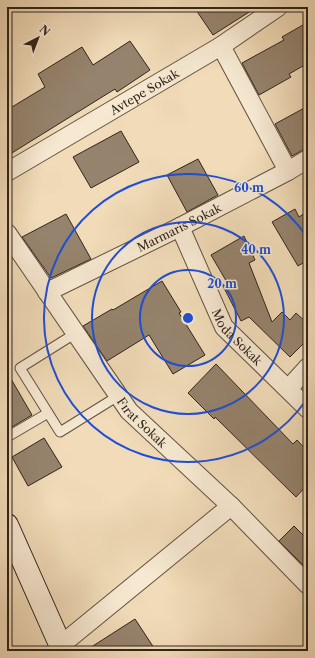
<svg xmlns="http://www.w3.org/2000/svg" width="315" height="658" font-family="'Libre Caslon Text',serif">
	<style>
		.building { fill: #95836d; stroke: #31241b }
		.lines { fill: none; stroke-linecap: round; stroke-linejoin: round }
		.lane-casing { stroke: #615242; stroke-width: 11 }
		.street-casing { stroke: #615242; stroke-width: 20 }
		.secondary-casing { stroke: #31241b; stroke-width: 24 }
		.lane { stroke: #f6e8d1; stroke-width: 9 }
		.street { stroke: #f6e8d1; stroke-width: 18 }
		.secondary { stroke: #f6e8d1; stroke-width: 22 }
		.ring { fill: none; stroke: #1d4ed8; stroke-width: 2 }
		.labels { text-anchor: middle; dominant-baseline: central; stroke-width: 3; stroke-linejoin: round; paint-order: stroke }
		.street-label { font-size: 12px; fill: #31241b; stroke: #f6e8d1 }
		.centre { fill: #1d4ed8; stroke: #f6e8d1; stroke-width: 2 }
		.ring-label { font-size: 12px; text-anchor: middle; font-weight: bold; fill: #1d4ed8; stroke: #f6e8d1; stroke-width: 3; stroke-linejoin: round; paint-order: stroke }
	</style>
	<rect width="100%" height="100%" fill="#f1dbb8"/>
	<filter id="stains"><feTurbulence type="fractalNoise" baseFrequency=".005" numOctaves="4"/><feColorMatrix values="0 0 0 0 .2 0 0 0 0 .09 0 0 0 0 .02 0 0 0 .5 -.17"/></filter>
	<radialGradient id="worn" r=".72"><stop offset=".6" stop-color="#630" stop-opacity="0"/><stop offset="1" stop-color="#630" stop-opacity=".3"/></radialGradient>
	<g class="building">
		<path d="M194 7H257L213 35Z"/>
		<path d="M308 22V63L289 74 291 77 259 95 242 63 284 40 282 37Z"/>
		<path d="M130 41 150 70 117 92 115 89 7 156V110L45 87 38 74 82 47 93 65Z"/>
		<path d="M308 106V147L292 156 275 124Z"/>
		<path d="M121 131 139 162 91 188 73 157Z"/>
		<path d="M198 159 218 195 187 212 167 175Z"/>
		<path d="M295 209 299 217 308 211V260L298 266 272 222Z"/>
		<path d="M66 214 91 259 51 278 22 237Z"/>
		<path d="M244 236 255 260 249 263 272 322 282 312 290 320 296 313 308 324V339L290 357 249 317 241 321 223 286 228 284 211 255Z"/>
		<path d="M162 281 181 312 179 313 205 355 173 374 149 335 107 361 83 326 112 309 113 310Z"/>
		<path d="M216 364 293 444 297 440 308 452V484L296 497 215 417 214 419 188 393Z"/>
		<path d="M7 372 32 415 7 430Z"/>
		<path d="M44 438 62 467 28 486 12 457Z"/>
		<path d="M294 526 308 540V570L279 541Z"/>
		<path d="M135 619 156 651H85Z"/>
	</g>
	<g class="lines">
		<defs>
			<g id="lane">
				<path d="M76 333 20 368 60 432 118 396"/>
				<path d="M7 437 48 413"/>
			</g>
			<g id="street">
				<path d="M221 46 288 171"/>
				<path id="s1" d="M7 172 221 46 278 7"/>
				<path id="s2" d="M180 227 224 327 308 409"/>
				<path id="s3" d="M7 233 129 411 231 506 308 585"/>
				<path id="s4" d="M47 292 180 227 288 171 308 159"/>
				<path d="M288 389 308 367"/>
				<path d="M61 645 231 506"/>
			</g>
			<path id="secondary" d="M7 525 63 651"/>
		</defs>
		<use href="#lane" class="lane-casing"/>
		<use href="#street" class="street-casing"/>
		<use href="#secondary" class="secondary-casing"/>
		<use href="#lane" class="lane"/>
		<use href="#street" class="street"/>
		<use href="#secondary" class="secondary"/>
	</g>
	<g class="ring">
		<circle cx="188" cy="318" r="48"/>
		<circle cx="188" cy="318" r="96"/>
		<path d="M307 399A144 144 0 1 1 307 237"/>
	</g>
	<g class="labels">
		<g class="street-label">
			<text stroke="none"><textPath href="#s1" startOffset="159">Avtepe Sokak</textPath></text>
			<text stroke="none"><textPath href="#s4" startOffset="147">Marmaris Sokak</textPath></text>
			<text stroke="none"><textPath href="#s2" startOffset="125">Moda Sokak</textPath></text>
			<text stroke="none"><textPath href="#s3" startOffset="233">Fırat Sokak</textPath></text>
		</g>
	</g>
	<circle cx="188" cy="318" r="6" class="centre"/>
	<g class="ring-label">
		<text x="249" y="192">60 m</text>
		<text x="256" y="254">40 m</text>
		<text x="222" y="288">20 m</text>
	</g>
	<rect width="315" height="658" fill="none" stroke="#f1dbb8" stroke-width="24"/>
	<rect x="8" y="8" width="299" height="642" fill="none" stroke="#31241b" stroke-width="2"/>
	<rect x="12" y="12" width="291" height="634" fill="none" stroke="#31241b"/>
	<g transform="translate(38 38) rotate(42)" stroke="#f6e8d1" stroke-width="3" paint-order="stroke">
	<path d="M0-3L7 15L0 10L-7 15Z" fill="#31241b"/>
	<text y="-6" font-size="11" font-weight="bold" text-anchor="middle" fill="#31241b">N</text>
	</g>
	<rect width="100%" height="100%" filter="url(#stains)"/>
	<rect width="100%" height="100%" fill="url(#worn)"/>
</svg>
